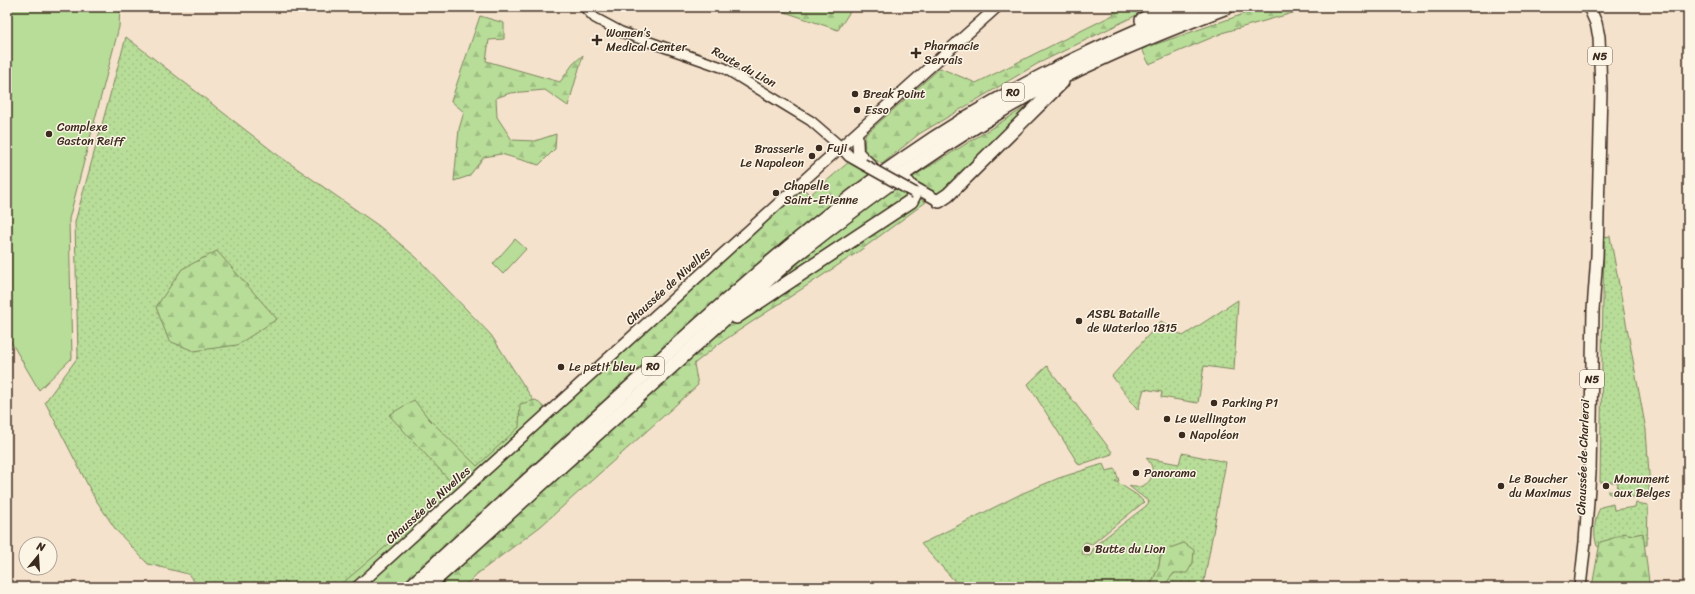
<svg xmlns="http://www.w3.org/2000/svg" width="1695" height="594" font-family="Sriracha,sans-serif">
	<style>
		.grass { fill: url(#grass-dots); stroke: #7a845b }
		.forest { fill: url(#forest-firs); stroke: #7a845b }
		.pitch { fill: #b8dd98; stroke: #7a845b }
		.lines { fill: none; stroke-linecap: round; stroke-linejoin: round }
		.tertiary-casing { stroke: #3b2a1e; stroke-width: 12 }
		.secondary-casing { stroke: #3b2a1e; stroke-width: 13 }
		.primary-casing { stroke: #3b2a1e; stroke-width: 14 }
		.motorway-casing { stroke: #3b2a1e; stroke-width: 16 }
		.tertiary { stroke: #fcf5e5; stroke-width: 9 }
		.secondary { stroke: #fcf5e5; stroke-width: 10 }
		.primary { stroke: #fcf5e5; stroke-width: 11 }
		.motorway { stroke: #fcf5e5; stroke-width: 13 }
		.secondary-bridge-casing { stroke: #3b2a1e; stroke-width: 13; stroke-linecap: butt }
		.secondary-bridge { stroke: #fcf5e5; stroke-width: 10 }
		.poi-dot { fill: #3b2a1e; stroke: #fcf5e5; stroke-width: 1.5 }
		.labels { text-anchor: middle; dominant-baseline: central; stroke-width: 3; stroke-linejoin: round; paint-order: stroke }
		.shield { fill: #fcf5e5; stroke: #75675a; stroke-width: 1 }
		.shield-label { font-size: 11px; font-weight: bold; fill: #3b2a1e }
		.poi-label { font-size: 12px; fill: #3b2a1e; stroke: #fcf5e5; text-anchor: start }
		.street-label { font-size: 12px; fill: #3b2a1e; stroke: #fcf5e5 }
	</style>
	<defs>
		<pattern id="grass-dots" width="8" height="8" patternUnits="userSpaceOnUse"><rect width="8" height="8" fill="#b8dd98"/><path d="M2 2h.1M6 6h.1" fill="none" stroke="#9fbe83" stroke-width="1.8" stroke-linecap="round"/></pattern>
		<pattern id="forest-firs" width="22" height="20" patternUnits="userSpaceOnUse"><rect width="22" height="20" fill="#b8dd98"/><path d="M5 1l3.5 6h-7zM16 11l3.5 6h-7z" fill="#9fbe83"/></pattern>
	</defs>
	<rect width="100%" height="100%" fill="#f5e2cd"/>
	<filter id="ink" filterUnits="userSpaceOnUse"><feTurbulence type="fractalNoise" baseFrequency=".025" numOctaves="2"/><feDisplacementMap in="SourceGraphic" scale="8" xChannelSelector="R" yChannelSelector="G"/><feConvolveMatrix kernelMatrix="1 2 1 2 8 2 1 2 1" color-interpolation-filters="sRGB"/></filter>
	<g filter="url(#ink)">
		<g class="grass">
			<path d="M126 37 275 153 379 226 417 258 491 335 541 412 343 587H199L188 574 148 564 116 530 94 497 45 402 78 357 75 222Z"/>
			<path d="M1610 236 1646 430 1649 474V498L1616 496 1608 493V491L1617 492 1618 482H1600L1604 237Z"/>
			<path d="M1238 300 1234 370 1204 366 1198 403 1161 397 1162 392 1144 389 1138 410 1112 376 1161 321 1183 336Z"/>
			<path d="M1047 366 1112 452V454L1079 465 1028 384Z"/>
			<path d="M1182 453 1226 462 1203 587H1163L1174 573 1161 552 1159 566 1150 587H960L921 544 1023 493 1059 478 1103 464 1106 471 1115 469 1119 481H1115L1137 495 1144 502 1092 544 1086 542 1084 543 1081 552 1083 554 1089 556 1091 555 1094 546 1146 506 1149 502 1129 486C1148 492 1161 472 1146 458L1179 464Z"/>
			<path d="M1636 503 1648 505 1647 545 1606 549 1597 546C1593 535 1594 516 1601 507L1613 504 1614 510 1635 507Z"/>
		</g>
		<g class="forest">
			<path d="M776 7H853L838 30 779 10Z"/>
			<path d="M1116 7H1153L1037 64 919 134 882 164 864 153 865 135 940 68 976 83 1113 15Z"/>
			<path d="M1264 7H1314L1225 32 1149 64 1142 49Z"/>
			<path d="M480 16 504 23V39L489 40 486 61 560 82 573 64 583 55 568 106 545 90 510 93 496 98 497 117 512 140 535 141 556 134 555 149 539 165 501 154 484 157 469 176 454 181 459 129 464 112 451 101Z"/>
			<path d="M1042 97 940 198 909 179Z"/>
			<path d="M850 161 926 202 858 252 720 343 694 364 698 385 541 526 477 574 464 587H338L397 537 453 484 389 415 414 400 429 419 477 466 519 427 520 404 536 400 550 413 802 187 810 195Z"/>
			<path d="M217 251 277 319 237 345 194 351 169 341 156 307 182 269Z"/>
			<path d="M1623 533 1633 535 1643 533 1649 582 1645 587H1592L1600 542 1611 539Z"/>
			<path d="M1184 543 1194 550 1193 563 1187 573H1174L1163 587H1150L1159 566 1161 551Z"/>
		</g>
		<g class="pitch">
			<path d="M7 7H120L119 27 69 219 72 358 39 390 7 335Z"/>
			<path d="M515 239 526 249 503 274 493 264Z"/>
		</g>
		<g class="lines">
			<defs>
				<path id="tertiary" d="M584 7 595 18 621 32 724 68 811 121 841 147"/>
				<g id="secondary">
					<path d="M857 133 858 152 872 166"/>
					<path d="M841 147 849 156 863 164"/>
					<path d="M914 187 939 201"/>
					<path d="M357 587 824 162 997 7"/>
				</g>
				<path id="primary" d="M1580 587 1585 542 1590 473 1593 310 1597 256 1601 89 1599 37 1596 23 1589 7"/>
				<g id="motorway">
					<path d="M1142 20 1165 7"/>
					<path d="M939 201 948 195 1062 82"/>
					<path d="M736 317 911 201 915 193 908 183"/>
					<path d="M410 587C490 514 571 441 651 368 733 294 815 220 906 157 995 95 1093 48 1194 7"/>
					<path d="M427 587 791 259C855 208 920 159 991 117 1065 71 1146 38 1227 7"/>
				</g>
			</defs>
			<use href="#tertiary" class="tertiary-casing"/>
			<use href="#secondary" class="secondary-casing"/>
			<use href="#primary" class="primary-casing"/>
			<use href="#motorway" class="motorway-casing"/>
			<use href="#tertiary" class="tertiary"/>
			<use href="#secondary" class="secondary"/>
			<use href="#primary" class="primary"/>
			<use href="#motorway" class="motorway"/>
			<defs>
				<path id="secondary-bridge" d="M863 164 915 193"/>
			</defs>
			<use href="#secondary-bridge" class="secondary-bridge-casing"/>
			<use href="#secondary-bridge" class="secondary-bridge"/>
		</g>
	</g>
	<g class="poi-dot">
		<path d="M595 34h4v4h4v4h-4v4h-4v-4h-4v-4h4z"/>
		<path d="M914 47h4v4h4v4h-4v4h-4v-4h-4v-4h4z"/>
		<circle cx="855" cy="94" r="4"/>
		<circle cx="857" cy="110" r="4"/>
		<circle cx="49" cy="134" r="4"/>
		<circle cx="819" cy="148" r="4"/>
		<circle cx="812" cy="156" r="4"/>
		<circle cx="776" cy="193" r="4"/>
		<circle cx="1079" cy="321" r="4"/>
		<circle cx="561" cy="367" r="4"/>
		<circle cx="1214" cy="403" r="4"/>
		<circle cx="1167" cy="419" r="4"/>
		<circle cx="1182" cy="435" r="4"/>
		<circle cx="1136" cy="473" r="4"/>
		<circle cx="1501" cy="486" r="4"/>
		<circle cx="1606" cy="486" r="4"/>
		<circle cx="1087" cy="549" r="4"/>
	</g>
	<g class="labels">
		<g class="shield">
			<rect x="1588" y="47" width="24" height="18" rx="3"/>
			<rect x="1002" y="83" width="22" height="18" rx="3"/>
			<rect x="642" y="357" width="22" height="18" rx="3"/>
			<rect x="1580" y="370" width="24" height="18" rx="3"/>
		</g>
		<g class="shield-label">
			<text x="1600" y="56">N5</text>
			<text x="1013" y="92">R0</text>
			<text x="653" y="366">R0</text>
			<text x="1592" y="379">N5</text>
		</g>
		<g class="poi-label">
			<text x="606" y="33">Women’s<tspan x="606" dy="14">Medical Center</tspan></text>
			<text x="924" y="46">Pharmacie<tspan x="924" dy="14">Servais</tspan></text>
			<text x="863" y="94">Break Point</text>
			<text x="865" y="110">Esso</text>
			<text x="57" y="127">Complexe<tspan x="57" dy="14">Gaston Reiff</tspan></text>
			<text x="827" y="148">Fuji</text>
			<text x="804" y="149" text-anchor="end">Brasserie<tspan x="804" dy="14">Le Napoleon</tspan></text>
			<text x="784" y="186">Chapelle<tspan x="784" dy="14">Saint-Etienne</tspan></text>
			<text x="1087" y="314">ASBL Bataille<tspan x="1087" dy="14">de Waterloo 1815</tspan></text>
			<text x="569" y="367">Le petit bleu</text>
			<text x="1222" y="403">Parking P1</text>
			<text x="1175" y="419">Le Wellington</text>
			<text x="1190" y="435">Napoléon</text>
			<text x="1144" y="473">Panorama</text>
			<text x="1509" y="479">Le Boucher<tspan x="1509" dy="14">du Maximus</tspan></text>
			<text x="1614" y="479">Monument<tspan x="1614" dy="14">aux Belges</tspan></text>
			<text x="1095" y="549">Butte du Lion</text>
		</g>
		<g class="street-label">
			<text transform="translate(744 67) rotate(29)">Route du Lion</text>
			<text transform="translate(668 286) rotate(-42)">Chaussée de Nivelles</text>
			<text transform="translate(1583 457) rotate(-88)">Chaussée de Charleroi</text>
			<text transform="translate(428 505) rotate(-42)">Chaussée de Nivelles</text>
		</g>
	</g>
	<rect width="1695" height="594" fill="none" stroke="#fcf5e5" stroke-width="24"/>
	<rect x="12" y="12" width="1671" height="570" fill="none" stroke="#3b2a1e" stroke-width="1.5" filter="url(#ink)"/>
	<g transform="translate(38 556) rotate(18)"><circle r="19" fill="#fcf5e5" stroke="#afa495"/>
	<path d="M0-3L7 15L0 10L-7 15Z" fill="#3b2a1e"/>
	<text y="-6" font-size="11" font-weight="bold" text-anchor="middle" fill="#3b2a1e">N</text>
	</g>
</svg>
